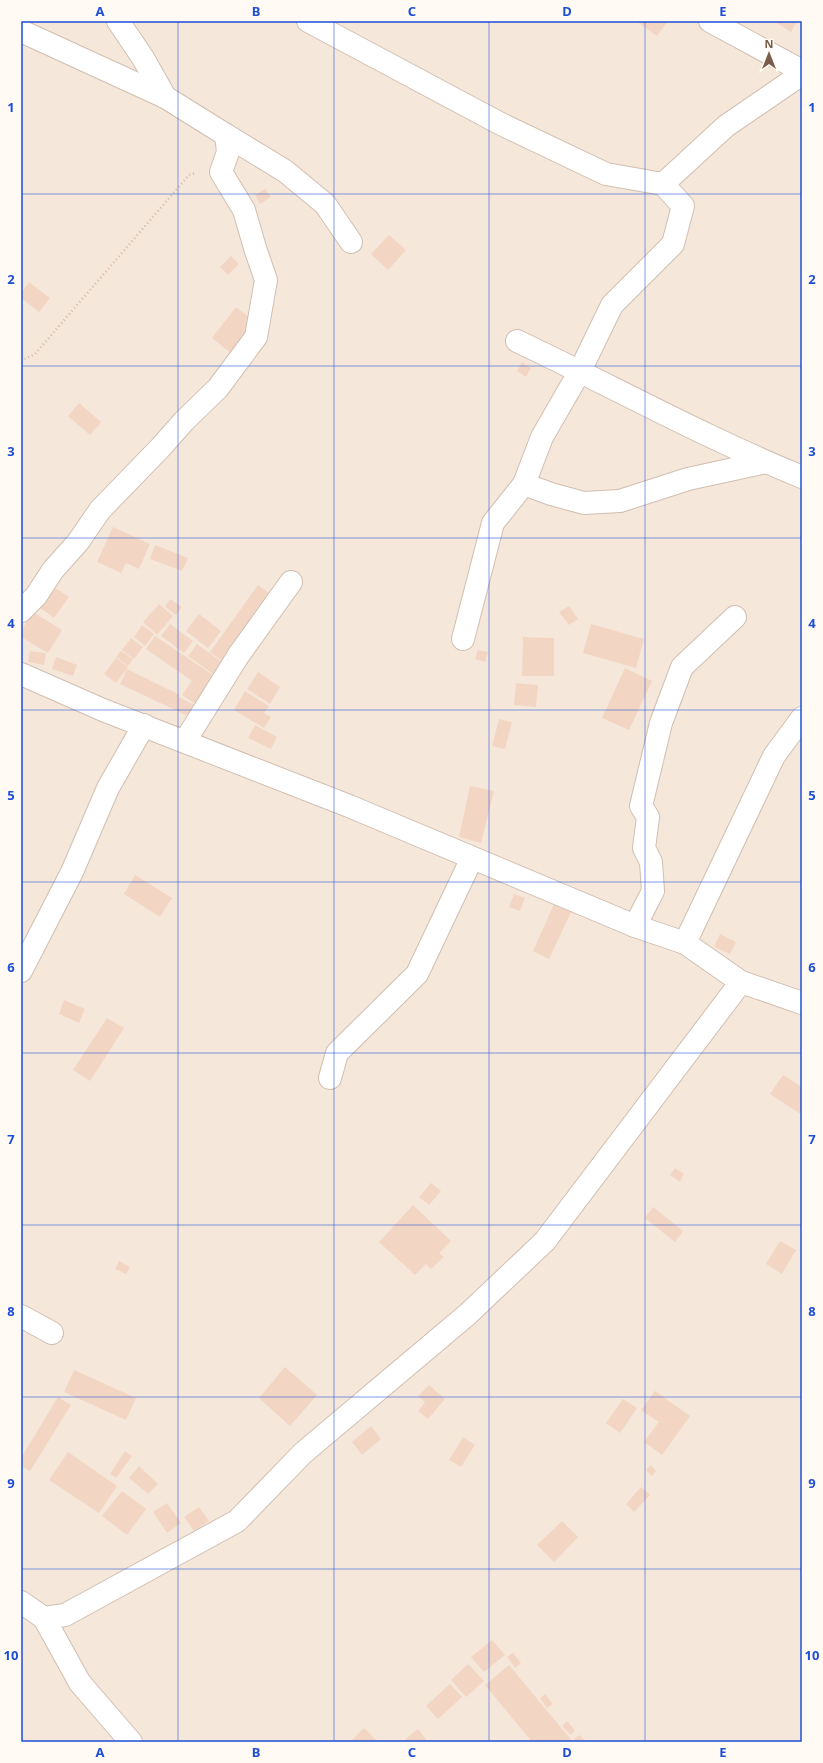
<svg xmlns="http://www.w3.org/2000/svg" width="823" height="1763" font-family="'Noto Sans',sans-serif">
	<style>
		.residential { fill: #f5e8da }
		.building { fill: #f3d5c3 }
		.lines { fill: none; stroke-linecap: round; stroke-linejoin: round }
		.minor-casing { stroke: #d1beb0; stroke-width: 24 }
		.path { stroke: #d9b8a5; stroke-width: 2.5; stroke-dasharray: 1 3; stroke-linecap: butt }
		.minor { stroke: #fff; stroke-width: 22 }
		.grid { fill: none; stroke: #1d4ed8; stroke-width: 1; stroke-opacity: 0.55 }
		.neatline { fill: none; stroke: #1d4ed8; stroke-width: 1.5 }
		.grid-label { font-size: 13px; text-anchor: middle; font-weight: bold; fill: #1d4ed8 }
	</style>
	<rect width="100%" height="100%" fill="#fdf6ec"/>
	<rect class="residential" x="21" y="21" width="781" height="1721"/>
	<g class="building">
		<path d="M636 21H668L657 36Z"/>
		<path d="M778 21H797L791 32 777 23Z"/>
		<path d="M265 189 271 197 260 204 255 195Z"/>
		<path d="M389 235 406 250 388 270 371 254Z"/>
		<path d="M231 256 239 264 228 275 220 267Z"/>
		<path d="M29 282 50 298 39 312 21 298V293Z"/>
		<path d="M236 307 256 323 232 354 212 338Z"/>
		<path d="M522 362 531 368 526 377 517 371Z"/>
		<path d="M79 403 101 422 90 435 68 416Z"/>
		<path d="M113 527 150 544 139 569 126 563 121 573 97 562Z"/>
		<path d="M155 545 188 558 182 571 150 559Z"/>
		<path d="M258 585 273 596 225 663 210 652Z"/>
		<path d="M54 587 69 597 54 618 39 607Z"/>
		<path d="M170 599 182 607 176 615 165 607Z"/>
		<path d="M159 604 173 616 157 635 143 622Z"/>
		<path d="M569 606 578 619 569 625 559 612Z"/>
		<path d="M33 612 62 630 48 653 21 637V631Z"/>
		<path d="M199 614 221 631 208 648 186 631Z"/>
		<path d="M170 624 193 641 184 653 161 636Z"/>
		<path d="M591 624 644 639 636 668 583 653Z"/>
		<path d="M142 625 154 634 145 646 134 637Z"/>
		<path d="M155 636 216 677 197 705 182 695 192 681 146 649Z"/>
		<path d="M523 637 554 638V676H522Z"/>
		<path d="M131 638 143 647 134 659 122 650Z"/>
		<path d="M197 644 226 665 217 677 188 656Z"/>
		<path d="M478 650 488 652 485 662 475 659Z"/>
		<path d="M30 651 46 653 44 665 28 662Z"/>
		<path d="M121 651 133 659 128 666 116 657Z"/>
		<path d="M56 657 77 665 73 676 52 669Z"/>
		<path d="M116 658 128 667 116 683 104 674Z"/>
		<path d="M625 668 652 681 629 730 602 718Z"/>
		<path d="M127 669 180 695 179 697 196 706 190 717 120 684Z"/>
		<path d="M258 672 280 687 270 704 247 689Z"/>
		<path d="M516 683 538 685 536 707 514 705Z"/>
		<path d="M245 691 269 706 264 713 271 717 264 728 234 710Z"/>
		<path d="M499 719 512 722 505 749 492 746Z"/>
		<path d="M255 725 277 737 271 749 248 738Z"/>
		<path d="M470 786 494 791 481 843 459 837Z"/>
		<path d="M135 875 172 898 160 917 124 894Z"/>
		<path d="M514 894 525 898 520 911 509 907Z"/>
		<path d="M555 902 572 910 549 959 533 951Z"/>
		<path d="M720 934 736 942 730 954 714 947Z"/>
		<path d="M64 1000 85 1009 79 1023 59 1014Z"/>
		<path d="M107 1018 124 1028 90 1081 73 1070Z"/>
		<path d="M783 1075 802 1087V1115L770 1094Z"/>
		<path d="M675 1168 684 1174 680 1182 670 1175Z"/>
		<path d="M431 1183 441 1191 429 1205 419 1197Z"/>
		<path d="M413 1205 451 1241 439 1253 444 1257 431 1269 426 1264 415 1275 379 1242Z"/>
		<path d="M653 1207 683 1231 675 1242 645 1218Z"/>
		<path d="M780 1241 796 1250 782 1274 766 1264Z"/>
		<path d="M119 1261 130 1267 126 1274 115 1269Z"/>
		<path d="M285 1367 317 1395 290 1426 259 1398Z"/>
		<path d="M74 1370 136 1398 126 1420 64 1392Z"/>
		<path d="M429 1385 445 1399 428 1419 418 1411 425 1402 418 1396Z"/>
		<path d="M655 1391 690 1416 662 1455 644 1442 659 1422 641 1410Z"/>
		<path d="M58 1397 71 1405 30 1471 21 1466V1458Z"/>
		<path d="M623 1399 637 1408 620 1433 606 1423Z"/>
		<path d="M371 1426 381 1439 362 1455 352 1442Z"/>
		<path d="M463 1437 475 1445 461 1467 449 1460Z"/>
		<path d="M125 1451 132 1456 116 1478 110 1474Z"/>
		<path d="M68 1452 117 1486 99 1513 49 1480Z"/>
		<path d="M651 1465 656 1471 652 1476 646 1470Z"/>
		<path d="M139 1466 158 1484 148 1494 129 1478Z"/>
		<path d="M641 1487 650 1495 634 1512 626 1504Z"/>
		<path d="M122 1491 146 1509 127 1535 102 1516Z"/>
		<path d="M167 1503 181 1523 167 1533 153 1512Z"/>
		<path d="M199 1507 209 1521 194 1531 184 1517Z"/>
		<path d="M562 1521 578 1537 554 1562 537 1545Z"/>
		<path d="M492 1640 505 1655 484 1672 471 1657Z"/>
		<path d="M513 1653 521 1663 515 1668 507 1657Z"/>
		<path d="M468 1664 484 1681 466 1697 451 1680Z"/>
		<path d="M509 1665 573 1742H532L485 1685Z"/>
		<path d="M450 1684 462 1697 438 1719 426 1706Z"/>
		<path d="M545 1694 553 1704 547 1708 540 1698Z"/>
		<path d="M567 1721 575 1730 571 1735 562 1726Z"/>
		<path d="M364 1728 378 1742H350Z"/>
		<path d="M418 1729 428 1742H402Z"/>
		<path d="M580 1735 586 1742H576L574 1739Z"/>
	</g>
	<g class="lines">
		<defs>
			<g id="minor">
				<path d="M118 21 143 58 165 97"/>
				<path d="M308 21 501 124 606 174 663 184 683 206 673 244 612 305 580 371 542 437 524 484 493 523 463 639"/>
				<path d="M710 21 802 71"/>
				<path d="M21 31 165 97 226 135 228 152 221 172 244 210 255 248 266 280 256 337 218 388 184 421 161 447 100 510 78 542 53 570 36 596 21 611"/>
				<path d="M226 135 285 171 325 204 351 242"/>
				<path d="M663 184 726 126 802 74"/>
				<path d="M517 341C612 386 704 437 802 477"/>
				<path d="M524 484 551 494 584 503 620 501 688 479 766 462"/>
				<path d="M21 674 103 710 349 806 635 926 685 943 741 982 802 1003"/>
				<path d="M185 741 238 656 291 582"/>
				<path d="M635 926 653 891 651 862 644 848 648 817 641 806 661 723 682 667 735 617"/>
				<path d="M685 943 774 756 802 718"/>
				<path d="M21 971 72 872 108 788 144 725"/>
				<path d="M330 1078 337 1053 417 974 472 858"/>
				<path d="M21 1316 52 1333"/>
				<path d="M21 1602 44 1618 65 1615 237 1521 303 1453 468 1314 545 1241 741 982"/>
				<path d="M44 1618 80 1683 131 1742"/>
			</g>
		</defs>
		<use href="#minor" class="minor-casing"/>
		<path class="path" d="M21 361 35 354 189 175 196 173"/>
		<use href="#minor" class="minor"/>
	</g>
	<path class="grid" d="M178 21V1742M334 21V1742M489 21V1742M645 21V1742M21 194H802M21 366H802M21 538H802M21 710H802M21 882H802M21 1053H802M21 1225H802M21 1397H802M21 1569H802"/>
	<rect width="823" height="1763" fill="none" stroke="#fffaf3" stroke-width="44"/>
	<g transform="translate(769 54)" stroke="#fffaf3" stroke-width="3" paint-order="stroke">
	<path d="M0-3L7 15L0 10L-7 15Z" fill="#7a5c4d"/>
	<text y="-6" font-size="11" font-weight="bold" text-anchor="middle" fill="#7a5c4d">N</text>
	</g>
	<rect x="22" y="22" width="779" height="1719" class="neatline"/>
	<g class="grid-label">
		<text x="100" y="16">A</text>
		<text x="256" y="16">B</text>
		<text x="412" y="16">C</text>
		<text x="567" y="16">D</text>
		<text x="723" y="16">E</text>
		<text x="11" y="112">1</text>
		<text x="812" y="112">1</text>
		<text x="11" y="284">2</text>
		<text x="812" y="284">2</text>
		<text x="11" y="456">3</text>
		<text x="812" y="456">3</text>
		<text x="11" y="628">4</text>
		<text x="812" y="628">4</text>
		<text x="11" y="800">5</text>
		<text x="812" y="800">5</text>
		<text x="11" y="972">6</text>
		<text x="812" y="972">6</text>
		<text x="11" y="1144">7</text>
		<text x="812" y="1144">7</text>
		<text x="11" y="1316">8</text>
		<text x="812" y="1316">8</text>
		<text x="11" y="1488">9</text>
		<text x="812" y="1488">9</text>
		<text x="11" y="1660">10</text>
		<text x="812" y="1660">10</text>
		<text x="100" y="1757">A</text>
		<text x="256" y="1757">B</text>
		<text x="412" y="1757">C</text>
		<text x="567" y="1757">D</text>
		<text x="723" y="1757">E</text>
	</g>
</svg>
